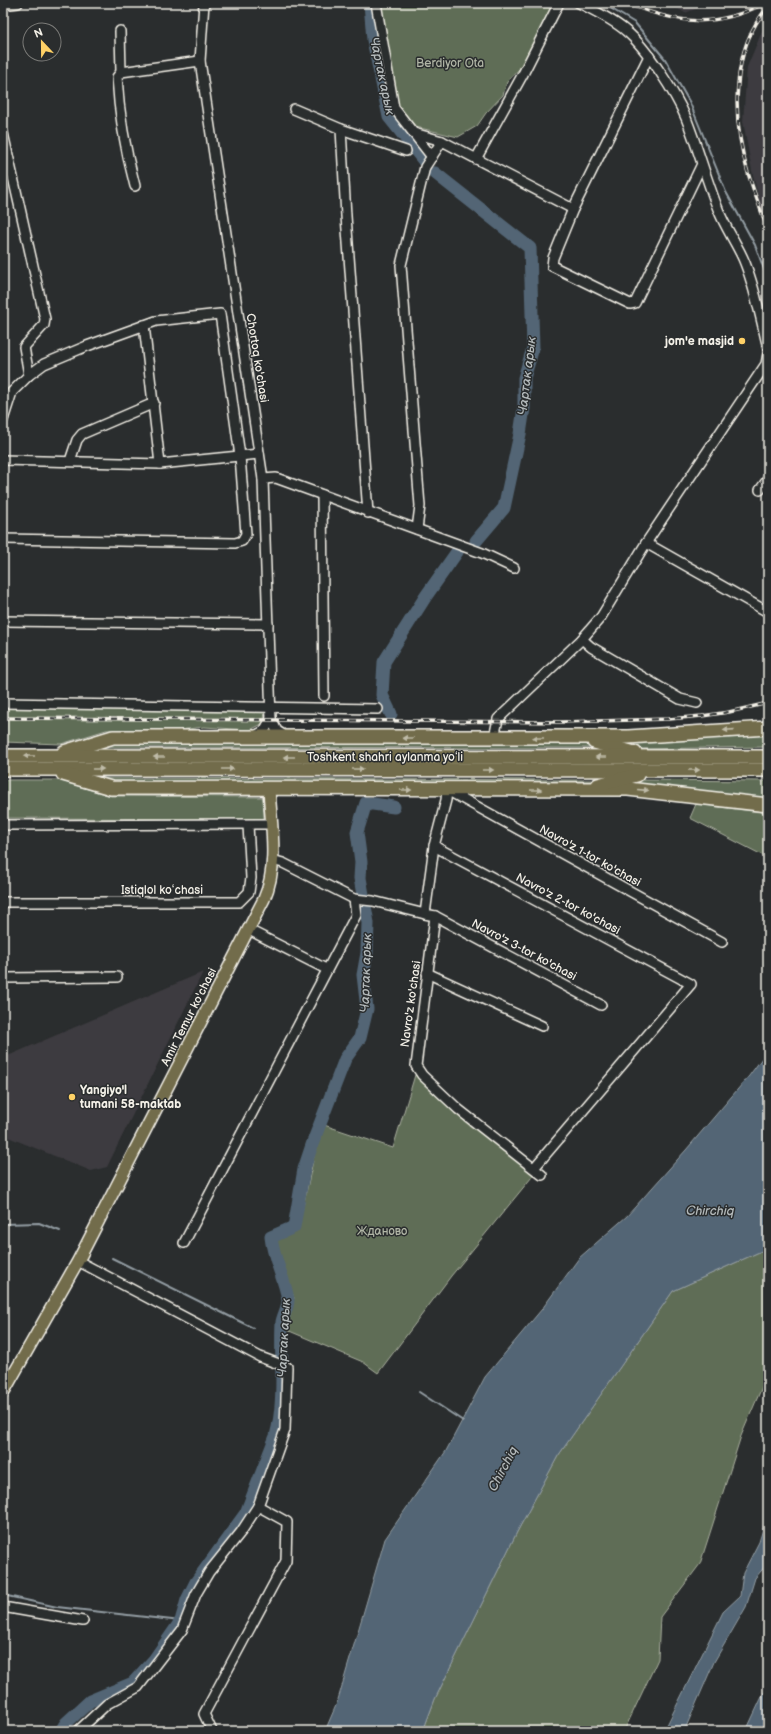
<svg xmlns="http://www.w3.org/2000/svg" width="771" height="1734" font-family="'Balsamiq Sans',sans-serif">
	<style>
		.built { fill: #3c3a3f }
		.green { fill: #5f6d56; stroke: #aaaf9f }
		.water { fill: #526575; stroke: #939da3 }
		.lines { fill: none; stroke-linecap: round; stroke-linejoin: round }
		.stream { stroke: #939da3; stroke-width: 2 }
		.river { stroke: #526575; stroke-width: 13 }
		.minor-casing { stroke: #f4f1e8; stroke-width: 12 }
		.major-casing { stroke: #f4f1e8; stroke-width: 14 }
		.highway-casing { stroke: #f4f1e8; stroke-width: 16 }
		.minor { stroke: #2a2d2e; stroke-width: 9 }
		.major { stroke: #726c4b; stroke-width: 11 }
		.highway { stroke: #726c4b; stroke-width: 13 }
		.rail-casing { stroke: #f4f1e8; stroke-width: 3.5 }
		.rail { stroke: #2a2d2e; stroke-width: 2; stroke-dasharray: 6; stroke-linecap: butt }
		.oneway { fill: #c0bca9 }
		.poi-dot { fill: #ffd166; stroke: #2a2d2e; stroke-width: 1.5 }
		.labels { text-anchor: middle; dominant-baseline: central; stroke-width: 3; stroke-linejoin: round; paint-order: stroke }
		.park-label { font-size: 12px; fill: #b1b6a6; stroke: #2a2d2e }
		.poi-label { font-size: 12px; font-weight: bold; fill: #f4f1e8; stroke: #2a2d2e; text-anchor: end }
		.street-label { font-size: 12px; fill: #f4f1e8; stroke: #2a2d2e }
		.water-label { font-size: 13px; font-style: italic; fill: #b3b9ba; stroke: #2a2d2e }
	</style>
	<rect width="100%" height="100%" fill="#2a2d2e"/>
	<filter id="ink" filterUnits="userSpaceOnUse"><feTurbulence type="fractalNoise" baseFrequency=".025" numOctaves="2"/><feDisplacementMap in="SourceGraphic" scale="8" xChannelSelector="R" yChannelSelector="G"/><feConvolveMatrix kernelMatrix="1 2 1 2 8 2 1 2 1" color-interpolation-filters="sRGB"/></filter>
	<g filter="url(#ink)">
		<g class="built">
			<path d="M668 3H712L685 13Z"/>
			<path d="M768 17V236L752 171 743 121 747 67Z"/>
			<path d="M203 972 107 1167 91 1171 3 1135V1058Z"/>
		</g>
		<g class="green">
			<path d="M380 3H553L520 68 507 82 503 95 486 113 477 126 458 137 416 127 397 103Z"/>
			<path d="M3 706 265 710 264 720 262 724 250 730 204 727 171 731 106 730 61 744 3 742Z"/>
			<path d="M768 732V747L638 749 618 742Z"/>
			<path d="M114 741 584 743 597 748 97 747Z"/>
			<path d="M99 778 595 780 577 785 111 783Z"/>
			<path d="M3 780H58L111 796 263 797 264 819 3 818Z"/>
			<path d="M638 780 768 781V798L617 785Z"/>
			<path d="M696 804 768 813V858L690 818Z"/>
			<path d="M415 1075 536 1172 451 1276 378 1373 363 1362 287 1330 288 1314 294 1298 275 1243 277 1238 298 1230 321 1124 393 1148Z"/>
			<path d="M768 1248V1373L741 1436 700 1564 660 1617 658 1659 624 1731H423L435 1699 517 1532 558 1456 673 1291Z"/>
		</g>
		<g class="water">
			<path d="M768 1050V1248L673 1291 558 1456 517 1532 435 1699 423 1731H325L337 1703 385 1539 446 1451 485 1377 542 1309 579 1258 627 1216 686 1150 749 1076Z"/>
			<path d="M768 1513V1563L755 1578 746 1607 714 1662 686 1727 681 1731H664L723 1612 740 1596 743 1573 759 1542Z"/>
			<path d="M768 1684V1731H746Z"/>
		</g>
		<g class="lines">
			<g class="stream">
				<path d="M602 3 635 23 665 59 690 103 726 192 755 245 768 280"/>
				<path d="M3 1224 39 1223 60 1231"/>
				<path d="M112 1258 253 1328"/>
				<path d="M419 1392 463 1421"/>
				<path d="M3 1595 57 1607 181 1621"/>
			</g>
			<g class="river">
				<path d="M370 3 373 40 389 117 424 161"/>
				<path d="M435 173 530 248 533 348 524 378V408L520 434 504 508 476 541"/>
				<path d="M391 714 382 695 384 662 426 596 457 552"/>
				<path d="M61 1731 66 1723 90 1701 133 1683 154 1660 181 1621 187 1600 196 1582 246 1513 276 1436C286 1399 280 1359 282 1322 283 1315 289 1306 288 1299 284 1277 273 1258 271 1237L294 1227 304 1169 313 1142 345 1059 360 1038 367 1009 363 975 367 953 368 923 360 878 361 862 357 832 366 803 394 807"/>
			</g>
			<defs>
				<g id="minor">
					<path d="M204 3 200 61 263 479 271 719"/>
					<path d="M376 3 394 108 432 157"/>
					<path d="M579 3C595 11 612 19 626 31 646 47 676 94 686 118 698 148 706 179 718 209 725 228 738 245 745 263 756 291 761 320 768 348"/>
					<path d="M3 5 18 3"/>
					<path d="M120 31 121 72 117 77C119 115 125 149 135 186"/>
					<path d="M649 56 573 209 553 258 552 266 630 304 635 303 701 166"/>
					<path d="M121 72 200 61"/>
					<path d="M294 109 341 129 406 151"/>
					<path d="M341 129 346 216 368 513"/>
					<path d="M3 133 45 319 44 325 24 347 29 375"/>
					<path d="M414 133 442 141"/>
					<path d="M476 159 523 74 559 3"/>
					<path d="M144 325 160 464"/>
					<path d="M3 420 12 392 29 375 44 364 87 346 156 321 220 314 240 456 246 534 242 541 235 543 3 539"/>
					<path d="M3 460 160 464 259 454"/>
					<path d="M70 461 77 440 82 434 154 403"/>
					<path d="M263 479 276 478 482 553 514 568"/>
					<path d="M760 490 768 479"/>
					<path d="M322 495 324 696"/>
					<path d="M417 529 420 506 401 265 425 167 442 141 573 209"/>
					<path d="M646 543 768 612"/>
					<path d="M3 621 268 624"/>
					<path d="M582 639 591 647 680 699 697 703"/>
					<path d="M3 703 378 709"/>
					<path d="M255 736 264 731 271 719 277 731 287 737"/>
					<path d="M494 738 498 719 582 639 601 617 646 543 766 364 768 354"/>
					<path d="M3 825 271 824"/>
					<path d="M434 846 691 984 534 1168"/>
					<path d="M272 860 283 863 354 899 373 901 425 914"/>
					<path d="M3 902H239L249 892 251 878 248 825"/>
					<path d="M435 916 601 1005"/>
					<path d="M249 930 326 969"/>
					<path d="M427 973 542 1026"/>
					<path d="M3 978 117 977"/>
					<path d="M542 1175 458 1109 422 1075 416 1066 435 916 425 914 434 846 446 800 447 790 722 942"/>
					<path d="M184 1243 356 915 354 899"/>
					<path d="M78 1261 260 1357 287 1367 285 1430 258 1506 241 1532 209 1572 196 1594 182 1630 138 1687 107 1704 78 1731"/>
					<path d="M3 1607 83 1621"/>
					<path d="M212 1731 204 1714 286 1561 287 1522 258 1506"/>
				</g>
				<path id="major" d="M3 1393 78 1261 264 899C279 865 271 825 269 789"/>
				<g id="highway">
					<path d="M594 742 635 753"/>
					<path d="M64 752 113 737H628L768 728"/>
					<path d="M3 756 768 757"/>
					<path d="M3 769 768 770"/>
					<path d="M63 774 111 788 628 789 768 805"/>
					<path d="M598 785 637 775"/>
				</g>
			</defs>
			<use href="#minor" class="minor-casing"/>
			<use href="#major" class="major-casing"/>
			<use href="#highway" class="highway-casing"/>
			<use href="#minor" class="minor"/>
			<use href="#major" class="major"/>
			<use href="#highway" class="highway"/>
			<defs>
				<g id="rail">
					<path d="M626 3C677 24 715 29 765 3"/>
					<path d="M768 7C730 50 732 120 748 173 754 192 761 211 768 230"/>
					<path d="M3 718 561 722 669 719 702 716 729 712 768 703"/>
				</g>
			</defs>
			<use href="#rail" class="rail-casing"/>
			<use href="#rail" class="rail"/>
		</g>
		<defs><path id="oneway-solid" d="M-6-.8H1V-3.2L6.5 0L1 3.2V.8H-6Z"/></defs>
		<g class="oneway">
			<use href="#oneway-solid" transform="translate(729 730) rotate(176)"/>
			<use href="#oneway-solid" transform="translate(408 738) rotate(-180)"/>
			<use href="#oneway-solid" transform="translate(538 738) rotate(180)"/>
			<use href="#oneway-solid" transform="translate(29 756) rotate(-180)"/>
			<use href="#oneway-solid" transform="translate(159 757) rotate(-180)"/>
			<use href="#oneway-solid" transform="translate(289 757) rotate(-180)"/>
			<use href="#oneway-solid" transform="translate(601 757) rotate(-180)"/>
			<use href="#oneway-solid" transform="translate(98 769)"/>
			<use href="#oneway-solid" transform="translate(228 769)"/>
			<use href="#oneway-solid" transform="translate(358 769)"/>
			<use href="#oneway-solid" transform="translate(488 770)"/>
			<use href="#oneway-solid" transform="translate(694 770)"/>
			<use href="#oneway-solid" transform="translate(406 790)"/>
			<use href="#oneway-solid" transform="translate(536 790)"/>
			<use href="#oneway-solid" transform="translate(643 790) rotate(5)"/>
		</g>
	</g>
	<g class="poi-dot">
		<circle cx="742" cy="341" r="4"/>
		<circle cx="72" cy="1097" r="4"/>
	</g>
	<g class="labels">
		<g class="park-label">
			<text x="450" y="63">Berdiyor Ota</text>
			<text x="382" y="1231">Жданово</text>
		</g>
		<g class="poi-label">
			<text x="734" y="341">jom'e masjid</text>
			<text x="80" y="1090" text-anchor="start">Yangiyo'l<tspan x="80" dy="14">tumani 58-maktab</tspan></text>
		</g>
		<g class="street-label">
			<text transform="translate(257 358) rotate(81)">Chortoq ko'chasi</text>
			<text x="385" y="757">Toshkent shahri aylanma yoʻli</text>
			<text transform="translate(590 856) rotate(29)">Navro'z 1-tor ko'chasi</text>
			<text x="162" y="890">Istiqlol koʻchasi</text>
			<text transform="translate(568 904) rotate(28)">Navro'z 2-tor ko'chasi</text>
			<text transform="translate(524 950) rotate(28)">Navro'z 3-tor ko'chasi</text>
			<text transform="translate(411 1004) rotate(-82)">Navro'z ko'chasi</text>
			<text transform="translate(189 1017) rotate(-63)">Amir Temur ko'chasi</text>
		</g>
		<g class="water-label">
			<text transform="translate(382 76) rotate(78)">Чартак арык</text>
			<text transform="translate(527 376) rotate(-83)">Чартак арык</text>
			<text transform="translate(366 973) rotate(-88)">Чартак арык</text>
			<text x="710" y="1211">Chirchiq</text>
			<text transform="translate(284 1338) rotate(-87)">Чартак арык</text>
			<text transform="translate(503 1469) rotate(-62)">Chirchiq</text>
		</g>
	</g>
	<rect width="771" height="1734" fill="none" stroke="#2a2d2e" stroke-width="16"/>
	<rect x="8" y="8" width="755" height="1718" fill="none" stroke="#f4f1e8" stroke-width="1.5" filter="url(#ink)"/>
	<g transform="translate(42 42) rotate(338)"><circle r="19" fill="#2a2d2e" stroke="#7b7b78"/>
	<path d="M0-3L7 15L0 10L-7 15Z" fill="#ffd166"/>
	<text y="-6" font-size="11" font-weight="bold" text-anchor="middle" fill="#f4f1e8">N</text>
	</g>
</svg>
